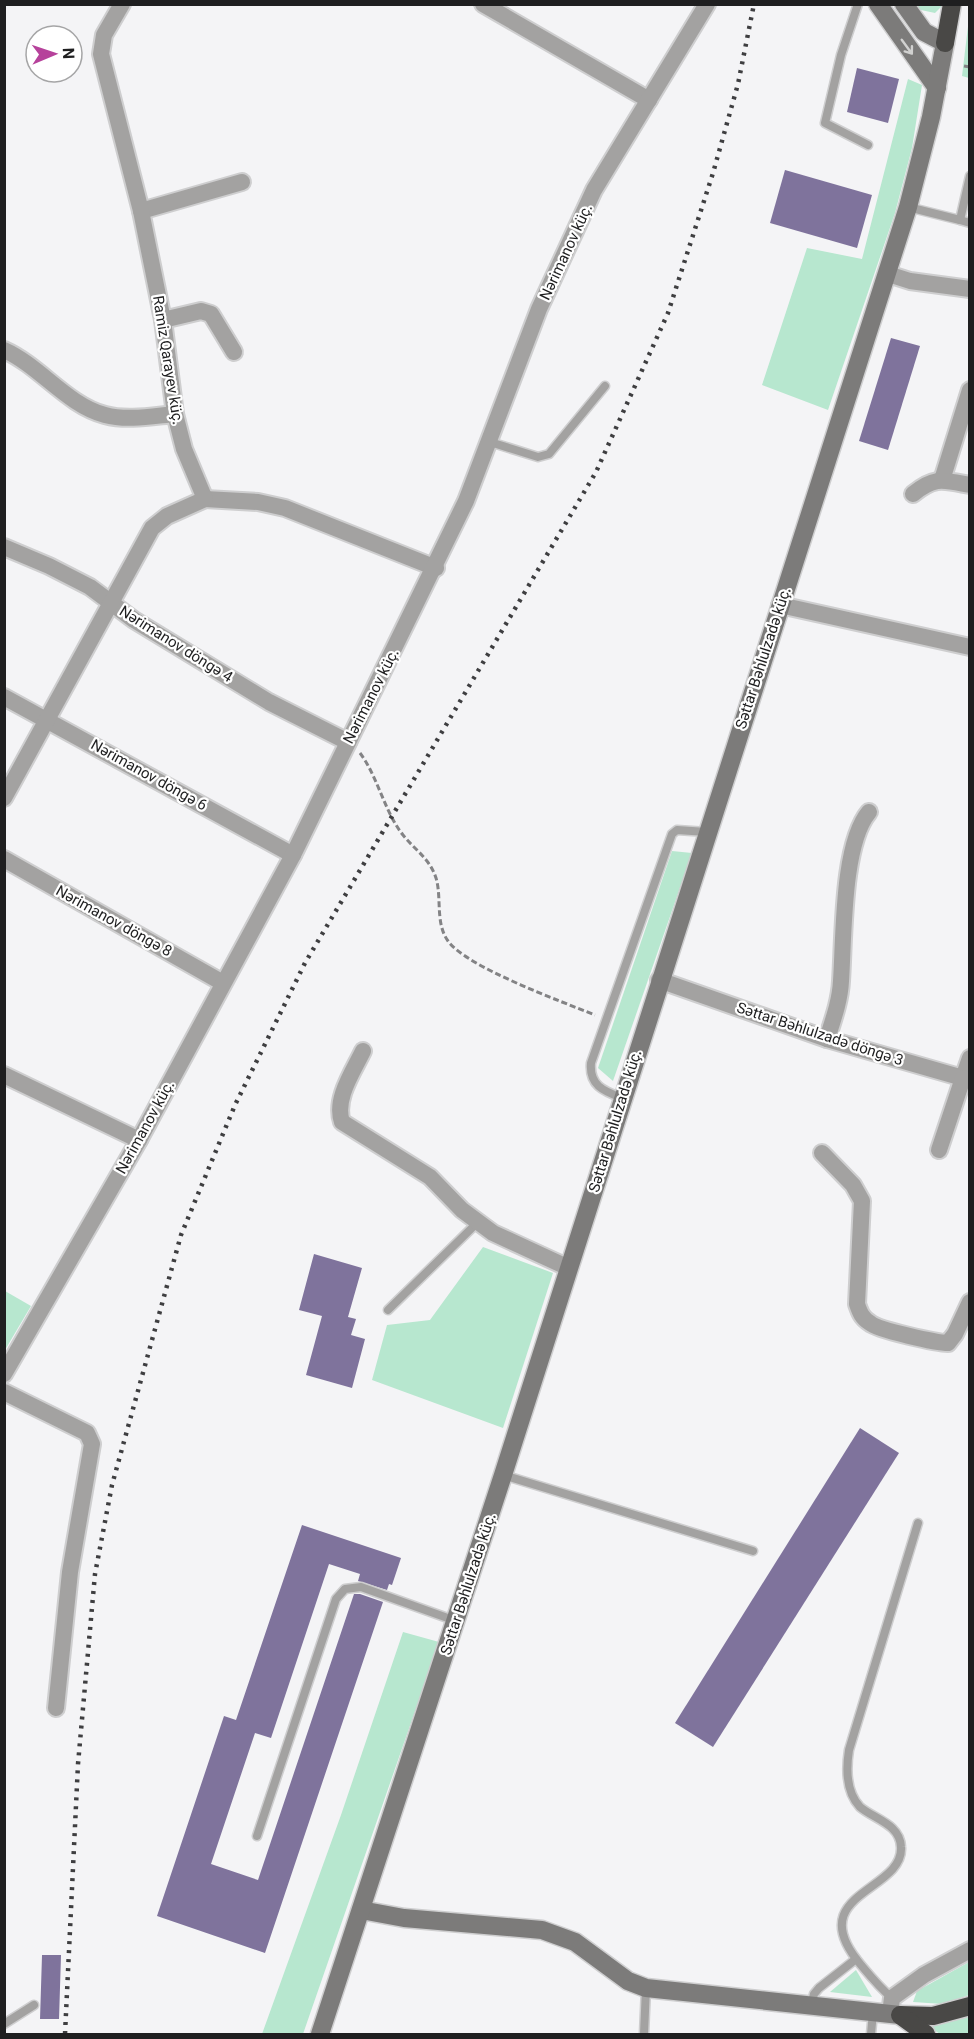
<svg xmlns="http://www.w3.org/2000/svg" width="974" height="2039" font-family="Roboto,sans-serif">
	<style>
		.green { fill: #b7e7cf }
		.building { fill: #7f739c }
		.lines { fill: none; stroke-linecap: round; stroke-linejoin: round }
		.lane-casing { stroke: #cececf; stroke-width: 11 }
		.street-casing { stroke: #cececf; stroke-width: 20 }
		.secondary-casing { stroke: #cececf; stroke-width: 21 }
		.highway-casing { stroke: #cececf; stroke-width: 21 }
		.path { stroke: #838385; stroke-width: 3; stroke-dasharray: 6 3; stroke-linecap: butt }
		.lane { stroke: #a3a2a1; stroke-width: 8 }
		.street { stroke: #a3a2a1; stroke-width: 16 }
		.secondary { stroke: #7c7b7a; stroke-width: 18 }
		.highway { stroke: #494846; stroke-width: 18 }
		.rail { stroke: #3e3e40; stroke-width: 4.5; stroke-dasharray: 3 6; stroke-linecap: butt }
		.oneway { stroke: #d1d1d0 }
		.labels { text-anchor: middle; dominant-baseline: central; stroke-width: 4.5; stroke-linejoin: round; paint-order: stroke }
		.street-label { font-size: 15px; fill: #1f1f20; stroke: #fff }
	</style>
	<rect width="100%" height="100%" fill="#f4f4f6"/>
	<g class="green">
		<path d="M916 5H943L935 13 921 10Z"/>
		<path d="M969 18V78L962 76Z"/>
		<path d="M908 79 922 85 912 148 895 213 828 410 762 385 807 248 862 259Z"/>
		<path d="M672 851 692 853 613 1081 598 1068Z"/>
		<path d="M483 1247 553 1273 503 1428 372 1380 387 1325 430 1320Z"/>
		<path d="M5 1291 31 1306 5 1350Z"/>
		<path d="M403 1632 439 1642 303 2034H262L341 1815Z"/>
		<path d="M969 1962V1995L943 2004 913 2002 917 1991Z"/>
		<path d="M856 1970 872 1997 830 1992Z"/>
		<path d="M969 2015V2034H940L922 2022 953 2021Z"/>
	</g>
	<g class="building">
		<path d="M857 68 899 79 888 123 847 112Z"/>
		<path d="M785 170 872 195 857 248 770 223Z"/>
		<path d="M891 338 920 346 888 450 859 441Z"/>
		<path d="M314 1254 362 1268 348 1317 356 1319 351 1335 365 1339 352 1388 306 1375 322 1316 299 1310Z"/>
		<path d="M860 1428 899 1453 713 1747 675 1723Z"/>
		<path d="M302 1525 401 1558 392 1585 389 1584 387 1590 358 1581 360 1574 329 1564 271 1738 255 1733 211 1864 258 1880 354 1594H360L383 1602 265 1953 157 1916 224 1716 236 1720Z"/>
		<path d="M42 1955H61L59 2019H40Z"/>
	</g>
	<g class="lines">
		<defs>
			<g id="lane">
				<path d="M858 4 841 55 825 123 868 145"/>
				<path d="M908 207 960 220 970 176"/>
				<path d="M960 220 970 223"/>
				<path d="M490 442 538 457 549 454 605 386"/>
				<path d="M622 1098C603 1091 589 1085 591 1063L672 834 677 830 707 832"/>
				<path d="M388 1310 477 1223"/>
				<path d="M503 1475 753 1551"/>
				<path d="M257 1836 336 1599 345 1589 361 1587 456 1621"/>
				<path d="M892 1998C880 1988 871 1977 861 1965 800 1893 904 1892 901 1847 900 1824 874 1819 860 1807 846 1792 846 1769 849 1750L918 1523"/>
				<path d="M811 2006 814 1994 819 1988 856 1959"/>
				<path d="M4 2024 34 2005"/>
				<path d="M644 2034 646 1988"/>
				<path d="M871 2034 873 2012"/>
			</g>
			<g id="street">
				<path d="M483 4 649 100"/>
				<path d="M141 211 242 182"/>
				<path d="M888 274 910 281 970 289"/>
				<path d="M163 320 201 311 211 314 234 352"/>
				<path d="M4 350C40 366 67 405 105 415 127 421 153 416 175 414"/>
				<path d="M942 480 970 390"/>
				<path d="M913 494C935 476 943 480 970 485"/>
				<path d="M205 499 258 502 285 508 436 568"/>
				<path d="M4 547 49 566 90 587 134 620 269 702 348 742"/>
				<path d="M780 605 970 647"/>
				<path d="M4 697 293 855"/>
				<path d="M4 798 152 528 167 516 205 499 184 449 175 414 163 320 141 211 101 54 104 35 122 4"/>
				<path d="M4 859 223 983"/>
				<path d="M659 980 827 1039 963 1078 970 1058"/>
				<path d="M827 1039C833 1020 840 1001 841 981 844 938 842 844 869 812"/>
				<path d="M363 1051C353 1072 334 1099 342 1122L430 1177 462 1210 493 1233 569 1268"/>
				<path d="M4 1075 139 1140"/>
				<path d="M939 1150 963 1078"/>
				<path d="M822 1153 853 1185 862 1201 857 1304C860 1313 862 1318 870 1323 878 1330 937 1343 948 1343L955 1334 970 1302"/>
				<path d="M4 1374 139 1140 293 855 466 501 539 309 594 190 707 4"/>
				<path d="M4 1392 87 1433 92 1444 70 1572 56 1708"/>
				<path d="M890 2014 892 1998 924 1975 970 1950"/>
			</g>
			<g id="secondary">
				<path d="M878 4 937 88"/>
				<path d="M361 1910 404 1918 542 1930 575 1942 628 1981 646 1988 900 2015"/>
				<path d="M320 2034 503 1475 908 207 931 117 945 43 924 32 904 4"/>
			</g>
			<g id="highway">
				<path d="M945 43 952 4"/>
				<path d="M900 2015 933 2016 970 2006"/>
				<path d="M901 2016 926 2034"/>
			</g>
		</defs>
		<use href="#lane" class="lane-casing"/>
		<use href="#street" class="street-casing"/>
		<use href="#secondary" class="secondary-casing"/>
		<use href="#highway" class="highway-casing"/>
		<g class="path">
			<path d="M964 66 970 67"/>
			<path d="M360 753C378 777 384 811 403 835 415 850 430 859 436 878 442 898 435 923 448 941 466 967 563 1002 595 1015"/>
		</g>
		<use href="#lane" class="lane"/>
		<use href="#street" class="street"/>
		<use href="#secondary" class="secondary"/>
		<use href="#highway" class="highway"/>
		<path class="rail" d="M65 2034 78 1764 95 1574 112 1485 181 1235 235 1105 305 963 596 472 668 313 713 173 738 84 754 4"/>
	</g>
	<defs><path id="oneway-shaft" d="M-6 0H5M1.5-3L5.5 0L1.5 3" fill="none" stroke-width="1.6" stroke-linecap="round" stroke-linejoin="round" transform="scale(1.5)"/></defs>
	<use class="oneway" href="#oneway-shaft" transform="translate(907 47) rotate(54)"/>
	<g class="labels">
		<g class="street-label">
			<text transform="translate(566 252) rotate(-65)">Nərimanov küç.</text>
			<text transform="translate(168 360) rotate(81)">Ramiz Qarayev küç.</text>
			<text transform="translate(176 644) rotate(32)">Nərimanov döngə 4</text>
			<text transform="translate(763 658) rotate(-72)">Səttar Bəhlulzadə küç.</text>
			<text transform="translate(371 696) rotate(-63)">Nərimanov küç.</text>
			<text transform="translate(149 775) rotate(29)">Nərimanov döngə 6</text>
			<text transform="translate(114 921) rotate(29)">Nərimanov döngə 8</text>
			<text transform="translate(820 1034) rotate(18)">Səttar Bəhlulzadə döngə 3</text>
			<text transform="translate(615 1121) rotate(-73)">Səttar Bəhlulzadə küç.</text>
			<text transform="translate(145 1127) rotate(-61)">Nərimanov küç.</text>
			<text transform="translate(468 1584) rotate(-72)">Səttar Bəhlulzadə küç.</text>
		</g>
	</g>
	<rect width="974" height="2039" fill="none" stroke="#1f1f20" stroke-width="12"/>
	<g transform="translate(54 54) rotate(88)"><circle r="28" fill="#ffffff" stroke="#a5a5a6" stroke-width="1.5"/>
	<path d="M0-4.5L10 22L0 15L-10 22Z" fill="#b6429b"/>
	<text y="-9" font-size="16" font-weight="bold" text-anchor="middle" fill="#1f1f20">N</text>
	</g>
</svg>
